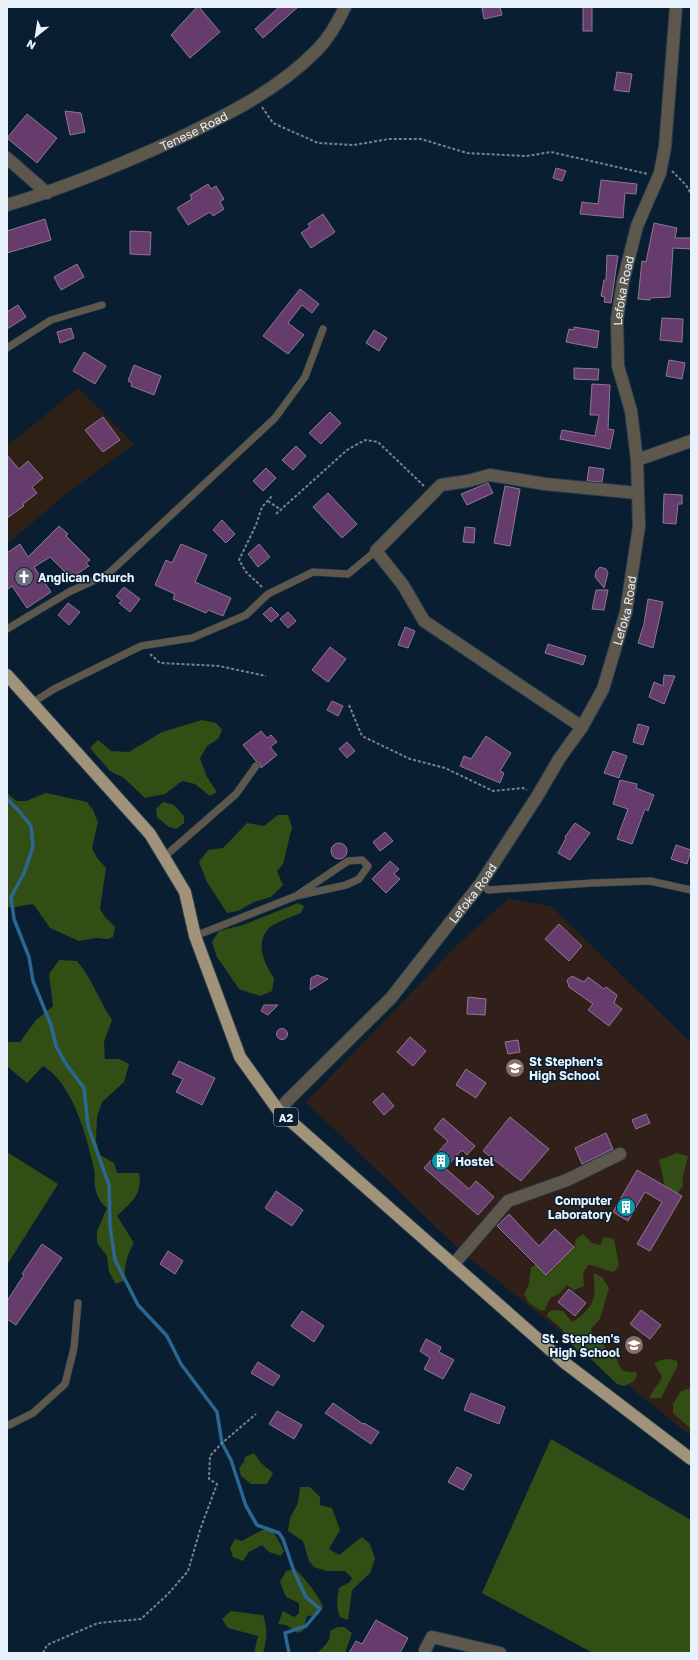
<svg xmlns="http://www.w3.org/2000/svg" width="698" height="1660" font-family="'Golos Text',sans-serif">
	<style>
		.commercial { fill: #2f2016 }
		.education { fill: #311f19 }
		.green { fill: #324e15 }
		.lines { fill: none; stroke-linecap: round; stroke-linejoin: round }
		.stream { stroke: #2a6893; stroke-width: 3.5 }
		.building { fill: #663c6d; stroke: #8e7891 }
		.lane-casing { stroke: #283c4d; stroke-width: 8 }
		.street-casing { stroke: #283c4d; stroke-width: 14 }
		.primary-casing { stroke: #283c4d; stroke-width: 14 }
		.path { stroke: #748492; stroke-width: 2; stroke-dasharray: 3 2; stroke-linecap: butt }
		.lane { stroke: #5e584c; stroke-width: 7 }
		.street { stroke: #5e584c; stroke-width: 12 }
		.primary { stroke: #a0937a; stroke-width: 12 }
		.labels { text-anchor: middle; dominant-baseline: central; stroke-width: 3; stroke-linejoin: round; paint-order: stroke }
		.shield { fill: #091e31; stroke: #a4b2bf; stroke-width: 1 }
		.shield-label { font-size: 11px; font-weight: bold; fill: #e7f2fc }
		.street-label { font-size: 12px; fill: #e7f2fc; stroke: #091e31 }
		.poi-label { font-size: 12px; font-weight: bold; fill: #e7f2fc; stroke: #091e31; text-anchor: start }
	</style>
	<rect width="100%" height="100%" fill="#091e31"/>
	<path class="commercial" d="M78 388 134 444 65 495 7 544V446Z"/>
	<path class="education" d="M508 899 551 906 691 1043V1436L463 1253 306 1102 457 945Z"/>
	<g class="green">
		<path d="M202 720 216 723 222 730 218 739 207 746 200 758 207 777 217 792 210 796 195 784 182 781 165 794 145 798 124 778 110 771 90 748 98 740 111 751 129 752 162 732Z"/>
		<path d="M7 793 16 801H26L46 793 87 802 93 810 98 822 92 848 97 858 106 868 100 909 105 917 115 927 113 937 108 939 96 938 79 941 50 928 34 905C24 903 17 909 7 907Z"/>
		<path d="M163 802 174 805 184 816V823L176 829 169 827 157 817 156 809Z"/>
		<path d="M278 815H288L292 827 283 864 277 871 283 885 271 897 254 902 238 911 227 913 207 882 199 862 208 850 223 848 247 823 264 826Z"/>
		<path d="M298 903 304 906 301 913C294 916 276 922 270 927 254 943 264 963 274 978L272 991 260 996 239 989 217 957 212 942 219 931 243 925Z"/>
		<path d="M59 960 77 961C92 979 99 1000 112 1020L104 1042 105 1059H119L129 1064 124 1082 102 1102 97 1117 96 1141 100 1155 114 1163 117 1173H139C143 1195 131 1202 117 1216L134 1243C127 1254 124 1266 125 1280L116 1284 109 1272 107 1256 97 1243V1231L107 1208C97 1201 93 1186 95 1174 88 1141 74 1084 43 1066L27 1083 7 1066V1042H20L36 1020 53 1006 49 974Z"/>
		<path d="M7 1152 58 1184 7 1265Z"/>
		<path d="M677 1153 688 1156C686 1167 681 1176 683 1186L677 1194 665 1187 659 1160Z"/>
		<path d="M583 1234 592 1243 600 1245 604 1237 614 1239 619 1265 614 1272C605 1271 597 1265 588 1265L583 1274 584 1286 574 1290 567 1285 559 1294 550 1298 545 1310 541 1311 529 1303 524 1294 529 1284 531 1267 536 1265 547 1275 574 1247 576 1239Z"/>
		<path d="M594 1273 602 1277 609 1288 600 1319 591 1329 592 1334 603 1343 608 1353 615 1356 622 1370 628 1372H636L637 1376 633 1382 624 1386 617 1384 592 1360 577 1350 568 1341 562 1329 547 1316 548 1312 553 1310 563 1311 572 1322C581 1317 593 1307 594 1295 596 1289 593 1280 594 1273Z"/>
		<path d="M670 1359 676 1360 678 1365 661 1398H650C652 1389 659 1385 662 1377L654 1363 661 1360Z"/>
		<path d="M691 1388V1429L673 1413V1404L681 1391Z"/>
		<path d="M551 1439 691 1520V1653H593L482 1593Z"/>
		<path d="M254 1453 261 1463 273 1473 267 1484H251L241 1476 239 1468 244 1462 245 1457Z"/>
		<path d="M300 1487H310L320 1497V1505L332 1508 340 1530 329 1549 339 1555 362 1537 370 1544 375 1559 370 1573 352 1590 348 1620 340 1617C336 1607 337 1598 339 1588L350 1582 352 1578 345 1571H326L314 1567 309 1561 303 1541 288 1531 290 1518 298 1503Z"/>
		<path d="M269 1529 276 1536 284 1551 281 1556 269 1552 262 1545 249 1552 243 1561 233 1557 230 1548 235 1539 242 1541 262 1530Z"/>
		<path d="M295 1569C305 1579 318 1594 323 1607L318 1615 307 1616 303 1631 298 1633 286 1625 278 1624 283 1611 294 1617 299 1613V1603L286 1597 280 1582 286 1571Z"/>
		<path d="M231 1611 263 1615C268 1629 267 1639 263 1653H254L258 1636 228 1628 222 1619Z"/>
		<path d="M338 1627H344L352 1633 345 1653H317C325 1646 331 1641 330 1631Z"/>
	</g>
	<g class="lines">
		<path class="stream" d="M7 799 19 811 31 826 33 847 24 873 11 897 14 919 29 957 33 981 51 1025 56 1046 66 1064 84 1088 88 1126 109 1185 110 1226 115 1260 138 1305 167 1336 181 1364 217 1412 222 1443 231 1460 246 1506 257 1525 279 1533 283 1539 295 1574 306 1597 320 1609 306 1626 285 1633 289 1653"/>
	</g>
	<g class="building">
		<path d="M197 7H199L220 32 190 58 171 35Z"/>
		<path d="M279 7H298L263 38 255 29Z"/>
		<path d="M488 7H500L502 15 484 19 482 8Z"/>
		<rect x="583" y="7" width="9" height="24"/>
		<path d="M617 72 632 74 629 92 614 90Z"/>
		<path d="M65 111 81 113 85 132 70 135Z"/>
		<path d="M27 114 57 138 37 163 7 138Z"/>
		<path d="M556 168 566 171 562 181 553 178Z"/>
		<path d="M601 180 637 184 636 194 625 193 623 218 580 214 582 202 598 204Z"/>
		<path d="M208 184 211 189 216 186 224 199 220 202 224 209 213 216 210 212 188 225 177 208 192 199 190 195Z"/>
		<path d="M323 214 335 232 311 248 301 233 310 227 308 224Z"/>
		<path d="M45 219 51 240 7 253V231Z"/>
		<path d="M654 223 677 228 675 238H691V249L673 248 670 297 650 298V300L638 299 642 261 646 262Z"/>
		<path d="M130 231 151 232 150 255 130 254Z"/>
		<path d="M607 255 618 256 611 303 604 302 605 297 601 296 604 280H606Z"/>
		<path d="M77 264 84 277 61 290 54 277Z"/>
		<path d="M300 289 319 304 312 313 302 305 288 323 304 335 288 354 263 336Z"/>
		<path d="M18 305 26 317 7 329V312Z"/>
		<path d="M662 318 683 319 682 342 660 340Z"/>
		<path d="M574 327 599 331 597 348 566 342 569 329 574 330Z"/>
		<path d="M71 328 74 338 60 343 57 332Z"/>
		<path d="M374 330 387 338 379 351 366 343Z"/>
		<path d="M84 352 106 366 95 384 73 371Z"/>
		<path d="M669 360 685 363 682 379 666 376Z"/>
		<path d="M134 365 161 376 154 395 131 386 132 383 128 381Z"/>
		<path d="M574 368 599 369 598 380 574 379Z"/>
		<path d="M592 384 610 385 608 429 614 430 610 449 560 439 562 430 595 436 599 415H590Z"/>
		<path d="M330 412 341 423 321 444 309 433Z"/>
		<path d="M103 417 120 440 103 452 85 430Z"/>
		<path d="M296 446 306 456 293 470 282 460Z"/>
		<path d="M7 455 19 469 28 461 43 478 32 487 37 493 23 504 24 506 7 518Z"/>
		<path d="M589 467 604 469 602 482 587 481Z"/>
		<path d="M266 468 276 478 263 491 253 481Z"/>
		<path d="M488 483 493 493 467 505 461 494Z"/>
		<path d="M505 486 520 489 510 546 494 543Z"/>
		<path d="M328 493 357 524 342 538 313 507Z"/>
		<path d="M664 494 682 495V504H678L676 524 663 523Z"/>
		<path d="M222 520 235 534 226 543 213 530Z"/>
		<path d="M59 526 68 534 66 536 90 560 86 563 89 566 71 578 50 557 34 567 51 592 27 608 12 586 7 590V553L20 544 28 557Z"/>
		<path d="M465 527 475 528 474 543 463 542Z"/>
		<path d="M181 544 207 555 195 582 231 598 223 616 208 610 206 613 173 599 175 594 155 585 166 560 172 563Z"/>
		<path d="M259 544 270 557 258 567 248 554Z"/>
		<path d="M600 567 606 569 608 573 604 588 595 577 596 571Z"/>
		<path d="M124 587 140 599 130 612 119 603 122 601 116 596Z"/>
		<path d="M596 590H608L604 610 592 609Z"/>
		<path d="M648 599 663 602 653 648 638 643 644 624Z"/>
		<path d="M68 603 80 612 69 625 58 615Z"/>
		<path d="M271 607 279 615 271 622 263 614Z"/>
		<path d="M288 612 296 621 288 628 280 619Z"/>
		<path d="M405 627 415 631 408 648 398 645Z"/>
		<path d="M548 644 586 656 583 665 545 653Z"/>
		<path d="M330 647 346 659 328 682 312 670Z"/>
		<path d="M664 675 675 676 664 704 649 697 654 682 663 686Z"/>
		<path d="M332 701 343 706 338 716 327 710Z"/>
		<path d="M638 724 649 727 643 745 633 742Z"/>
		<path d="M261 731 267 738 271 735 277 742 270 747 277 755 261 768 260 764 256 761 243 745Z"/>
		<path d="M486 736 511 753 500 771 504 773 500 783 460 766 464 756 471 759Z"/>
		<path d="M347 742 355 751 347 758 339 749Z"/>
		<path d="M613 751 627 756 619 778 604 773Z"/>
		<path d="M620 780 637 784 636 788 654 795 648 811 645 809 632 844 617 839 628 809 613 804Z"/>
		<path d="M575 823 590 833 570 860 558 853 566 838 565 837Z"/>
		<path d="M385 832 393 841 380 851 373 842Z"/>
		<circle cx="339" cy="851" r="8"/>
		<path d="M676 845 691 850 687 864 671 859Z"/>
		<path d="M390 861 399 869 394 874 400 879 386 893 372 879Z"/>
		<path d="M559 924 582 946 569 961 545 939Z"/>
		<path d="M317 975 328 979 310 990 311 978Z"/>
		<path d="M572 976 584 982 588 977 604 989 606 987 617 995 614 1003 622 1009 609 1026 588 1010 593 1004 569 987 567 980Z"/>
		<path d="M468 997 486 999 485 1015 467 1014Z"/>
		<path d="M264 1005H278L268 1015 261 1011Z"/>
		<circle cx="282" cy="1034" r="5.5"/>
		<path d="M410 1037 426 1051 413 1066 397 1052Z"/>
		<path d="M518 1040 520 1052 508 1054 505 1042Z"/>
		<path d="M179 1061 215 1078 202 1105 176 1092 183 1079 172 1074Z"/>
		<path d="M466 1069 486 1083 476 1098 456 1085Z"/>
		<path d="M383 1093 394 1106 384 1115 373 1102Z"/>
		<path d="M646 1114 650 1123 636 1129 632 1120Z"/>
		<path d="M510 1117 549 1149 521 1181 483 1151Z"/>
		<path d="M443 1118 475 1146 467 1155 462 1150 445 1168 469 1189 476 1181 494 1197 478 1215 424 1168 448 1141 434 1129Z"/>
		<path d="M606 1133 613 1149 582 1164 575 1148Z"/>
		<path d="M637 1170 682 1196 650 1251 637 1244 662 1202 645 1192 628 1221 613 1212Z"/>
		<path d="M276 1191 303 1210 292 1226 265 1208Z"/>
		<path d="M509 1214 539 1246 555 1229 574 1247 546 1275 497 1226Z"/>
		<path d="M42 1244 62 1258 16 1325 7 1319V1301L24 1275 22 1274Z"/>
		<path d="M168 1251 183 1261 175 1274 160 1264Z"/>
		<path d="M569 1289 586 1303 575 1316 558 1302Z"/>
		<path d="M641 1310 661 1325 650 1339 630 1324Z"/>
		<path d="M302 1311 324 1326 314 1342 291 1326Z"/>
		<path d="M426 1339 441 1347 439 1352 454 1360 443 1379 424 1369 430 1358 420 1351Z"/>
		<path d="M258 1362 280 1376 273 1386 251 1373Z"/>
		<path d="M471 1393 505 1407 499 1424 464 1410Z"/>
		<path d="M333 1403 363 1424 364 1423 379 1432 371 1444 325 1413Z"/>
		<path d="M277 1411 302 1425 294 1439 269 1424Z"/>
		<path d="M457 1467 472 1475 463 1490 448 1482Z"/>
		<path d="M376 1620 408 1638 400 1653H349L356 1641 362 1644Z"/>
	</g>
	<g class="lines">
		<defs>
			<g id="lane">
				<path d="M7 348 51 320 102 305"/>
				<path d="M7 629 69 592 108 574 275 418 305 377 323 329"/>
				<path d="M32 703 54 689 141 646 192 638 246 615 268 594 313 572 348 574 376 551"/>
				<path d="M164 857 236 794 256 766"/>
				<path d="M481 883 488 890 592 883 650 881 691 890"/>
				<path d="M195 936 296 896 346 885 359 879 368 866 362 860 348 861 296 896"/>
				<path d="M7 1424 9 1425 33 1413 65 1384 74 1348 78 1303"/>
			</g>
			<g id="street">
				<path d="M7 158 47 193"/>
				<path id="s1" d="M7 205C65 188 122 164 177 139 227 115 278 90 317 50 329 38 338 22 345 7"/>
				<path d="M637 460 691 441"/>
				<path d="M582 727 424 621 403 585 376 551 441 485 468 481 490 475 545 484 637 493"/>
				<path id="s2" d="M278 1110 391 998 481 883 538 795 559 759 582 727 603 689 626 612 639 526 637 460 631 411 618 366 617 319 623 282 637 226 660 173 665 147 676 7"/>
				<path d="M453 1265 508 1201 567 1180 620 1154"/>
				<path d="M425 1650 432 1637 500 1653"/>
			</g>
			<path id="primary" d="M7 675 150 834 185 892 195 936 240 1057 278 1110 565 1363 691 1459"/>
		</defs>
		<use href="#lane" class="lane-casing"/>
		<use href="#street" class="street-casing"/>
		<use href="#primary" class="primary-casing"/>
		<g class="path">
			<path d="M262 107 273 123 318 143 354 145 389 139H421L467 153 527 156 551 152 648 174"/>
			<path d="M672 171 686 185 691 194"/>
			<path d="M268 501 281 510"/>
			<path d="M276 514 347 450 365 440 378 442 424 486"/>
			<path d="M262 587 246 572 239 560 256 525 262 507 272 496"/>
			<path d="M150 654 160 663 219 666 266 676"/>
			<path d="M349 705 362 736 410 759 445 768 493 791 523 788 527 790"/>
			<path d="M43 1653 47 1645 98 1623 141 1619 168 1594 188 1571 200 1530 217 1484 209 1479 210 1456 222 1443 256 1414"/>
		</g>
		<use href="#lane" class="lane"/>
		<use href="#street" class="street"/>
		<use href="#primary" class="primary"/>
	</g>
	<defs>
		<symbol id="church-disc" viewBox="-11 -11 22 22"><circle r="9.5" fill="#6b7280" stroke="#091e31"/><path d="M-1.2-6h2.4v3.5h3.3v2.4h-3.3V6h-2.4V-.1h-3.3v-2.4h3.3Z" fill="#fff"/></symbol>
		<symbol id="school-disc" viewBox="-11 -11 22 22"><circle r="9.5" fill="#8d6e63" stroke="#091e31"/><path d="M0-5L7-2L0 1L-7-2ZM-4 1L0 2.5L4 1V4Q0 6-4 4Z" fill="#fff"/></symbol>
		<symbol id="building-disc" viewBox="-11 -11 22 22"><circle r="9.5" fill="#0f9aa8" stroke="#091e31"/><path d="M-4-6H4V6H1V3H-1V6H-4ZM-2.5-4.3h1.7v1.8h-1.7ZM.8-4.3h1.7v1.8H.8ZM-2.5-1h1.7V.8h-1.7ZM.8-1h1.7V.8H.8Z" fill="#fff"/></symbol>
	</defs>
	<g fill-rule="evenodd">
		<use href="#church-disc" x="13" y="566" width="22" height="22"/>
		<use href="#school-disc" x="504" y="1057" width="22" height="22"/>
		<use href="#building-disc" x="430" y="1150" width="22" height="22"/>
		<use href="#building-disc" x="615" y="1196" width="22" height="22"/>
		<use href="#school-disc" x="623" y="1334" width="22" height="22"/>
	</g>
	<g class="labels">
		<rect class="shield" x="274" y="1108" width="24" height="18" rx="3"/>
		<g class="shield-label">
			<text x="286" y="1117">A2</text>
		</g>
		<g class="street-label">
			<text stroke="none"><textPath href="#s1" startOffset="201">Tenese Road</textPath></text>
			<text stroke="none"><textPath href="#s2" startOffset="940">Lefoka Road</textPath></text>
			<text stroke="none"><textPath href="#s2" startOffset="616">Lefoka Road</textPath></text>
			<text stroke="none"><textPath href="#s2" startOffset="292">Lefoka Road</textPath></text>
		</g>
		<g class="poi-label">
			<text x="38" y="577">Anglican Church</text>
			<text x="529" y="1061">St Stephen's<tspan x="529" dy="14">High School</tspan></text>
			<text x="455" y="1161">Hostel</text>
			<text x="612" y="1200" text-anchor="end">Computer<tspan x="612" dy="14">Laboratory</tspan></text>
			<text x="620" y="1338" text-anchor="end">St. Stephen's<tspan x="620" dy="14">High School</tspan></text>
		</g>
	</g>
	<rect width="698" height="1660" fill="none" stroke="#e7f2fc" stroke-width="16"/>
	<g transform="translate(36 36) rotate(210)" stroke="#091e31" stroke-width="3" paint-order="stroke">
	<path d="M0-3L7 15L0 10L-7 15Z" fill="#e7f2fc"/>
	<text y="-6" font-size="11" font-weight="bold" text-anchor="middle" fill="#e7f2fc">N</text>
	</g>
</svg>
